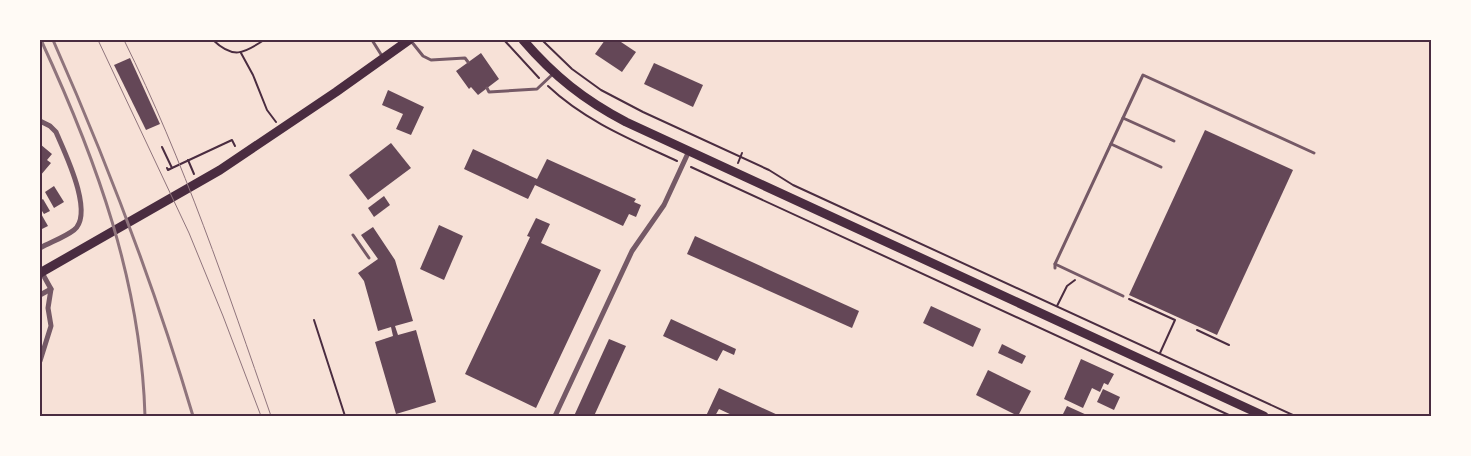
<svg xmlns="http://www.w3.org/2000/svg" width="1471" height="456" font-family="'Noto Sans',sans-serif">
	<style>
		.building { fill: #644757 }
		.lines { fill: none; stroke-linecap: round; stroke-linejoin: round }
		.path { stroke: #4a2c40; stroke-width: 2 }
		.service { stroke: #755966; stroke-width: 3 }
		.minor { stroke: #755966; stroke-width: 5 }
		.secondary { stroke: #4a2c40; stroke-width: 9 }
		.tram { stroke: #8f747c; stroke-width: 1 }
		.rail { stroke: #8f747c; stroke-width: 3 }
		.neatline { fill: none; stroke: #4a2c40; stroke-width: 2 }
	</style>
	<rect width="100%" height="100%" fill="#f7e1d7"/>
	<g class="building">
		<path d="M605 40H618L636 52 622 72 595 54Z"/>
		<path d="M481 53 499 79 478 95 471 87 469 89 456 71Z"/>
		<path d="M130 58 160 124 146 130 114 65Z"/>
		<path d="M654 63 703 85 693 107 644 84Z"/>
		<path d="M388 90 424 107 411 135 396 129 403 114 382 105Z"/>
		<path d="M1205 130 1293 170 1217 335 1129 295Z"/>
		<path d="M391 143 411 168 368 200 349 175Z"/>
		<path d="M40 144 52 154 47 160 51 163 40 176Z"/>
		<path d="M473 149 537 179 547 159 636 199 634 202 641 205 636 217 629 214 623 226 535 185 528 199 464 169Z"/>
		<path d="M54 186 64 202 54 208 45 192Z"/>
		<path d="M384 196 390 205 374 217 368 208Z"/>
		<path d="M43 199 50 211 44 214 40 208V201Z"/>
		<path d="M40 212 48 226 40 230Z"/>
		<path d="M536 218 550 224 541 243 601 270 536 408 465 374 530 237 527 236Z"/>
		<path d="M439 225 463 236 444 280 420 269Z"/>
		<path d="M373 227 395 260 413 321 395 326 398 335 416 330 436 402 396 414 375 342 393 336 391 327 378 331 364 281 358 273 378 259 361 235Z"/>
		<path d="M695 236 859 311 852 328 687 254Z"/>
		<path d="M931 306 981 329 973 347 923 323Z"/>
		<path d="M671 319 736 349 734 355 723 350 717 361 663 336Z"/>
		<path d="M609 339 626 346 594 416H574Z"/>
		<path d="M1002 344 1026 356 1022 364 998 353Z"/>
		<path d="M1081 359 1114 374 1108 385 1104 383 1100 392 1092 388 1083 408 1064 399Z"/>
		<path d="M988 370 1031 391 1018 416 976 395Z"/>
		<path d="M719 388 780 416H734L719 409 715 416H706Z"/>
		<path d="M1103 389 1120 397 1114 410 1097 402Z"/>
		<path d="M1067 406 1089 416H1062Z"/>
	</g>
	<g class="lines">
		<g class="path">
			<path d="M213 40C233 59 243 54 264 40"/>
			<path d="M504 40 539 78"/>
			<path d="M542 40 572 69 601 90 643 112 769 170 793 185 1295 416"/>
			<path d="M241 53 253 75 267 110 276 122"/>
			<path d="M548 86C585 121 632 140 677 161"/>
			<path d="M162 147 172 168 232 140 235 146"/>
			<path d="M188 160 194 174"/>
			<path d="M738 163 742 153"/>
			<path d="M691 167 1231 416"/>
			<path d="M167 168 168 170 172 168"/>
			<path d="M1129 299 1175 320 1160 353"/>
			<path d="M1057 306 1067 286 1075 280"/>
			<path d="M314 320 345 416"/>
			<path d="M1197 330 1229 345"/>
		</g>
		<g class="service">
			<path d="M372 40 382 56"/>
			<path d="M411 41 423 56 431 60 465 58 468 62"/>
			<path d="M487 88 489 92 537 89 554 73"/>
			<path d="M1123 118 1174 141"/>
			<path d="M1111 144 1161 167"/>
			<path d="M353 235 369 258"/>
			<path d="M1055 264 1123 296"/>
			<path d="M1055 268V264L1143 75 1314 153"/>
		</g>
		<g class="minor">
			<path d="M40 121 50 126 56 132C64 151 95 213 74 230 65 237 51 242 40 248"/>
			<path d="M40 295 51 289"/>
			<path d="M40 361 51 326 48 308 51 289 41 271"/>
			<path d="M555 416 632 251 664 205 689 151"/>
		</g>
		<g class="secondary">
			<path d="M523 40C554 76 584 100 626 122L1264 416"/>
			<path d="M40 273 220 170 336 92 409 40"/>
		</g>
		<g class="tram">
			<path d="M98 40 189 233 223 316 261 416"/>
			<path d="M124 40C184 161 227 289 271 416"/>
		</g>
		<g class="rail">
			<path d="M41 40C97 161 141 282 145 416"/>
			<path d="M53 40C107 162 155 288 193 416"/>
		</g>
	</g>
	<rect width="1471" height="456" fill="none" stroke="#fffaf5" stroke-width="82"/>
	<rect x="41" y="41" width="1389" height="374" class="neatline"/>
</svg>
